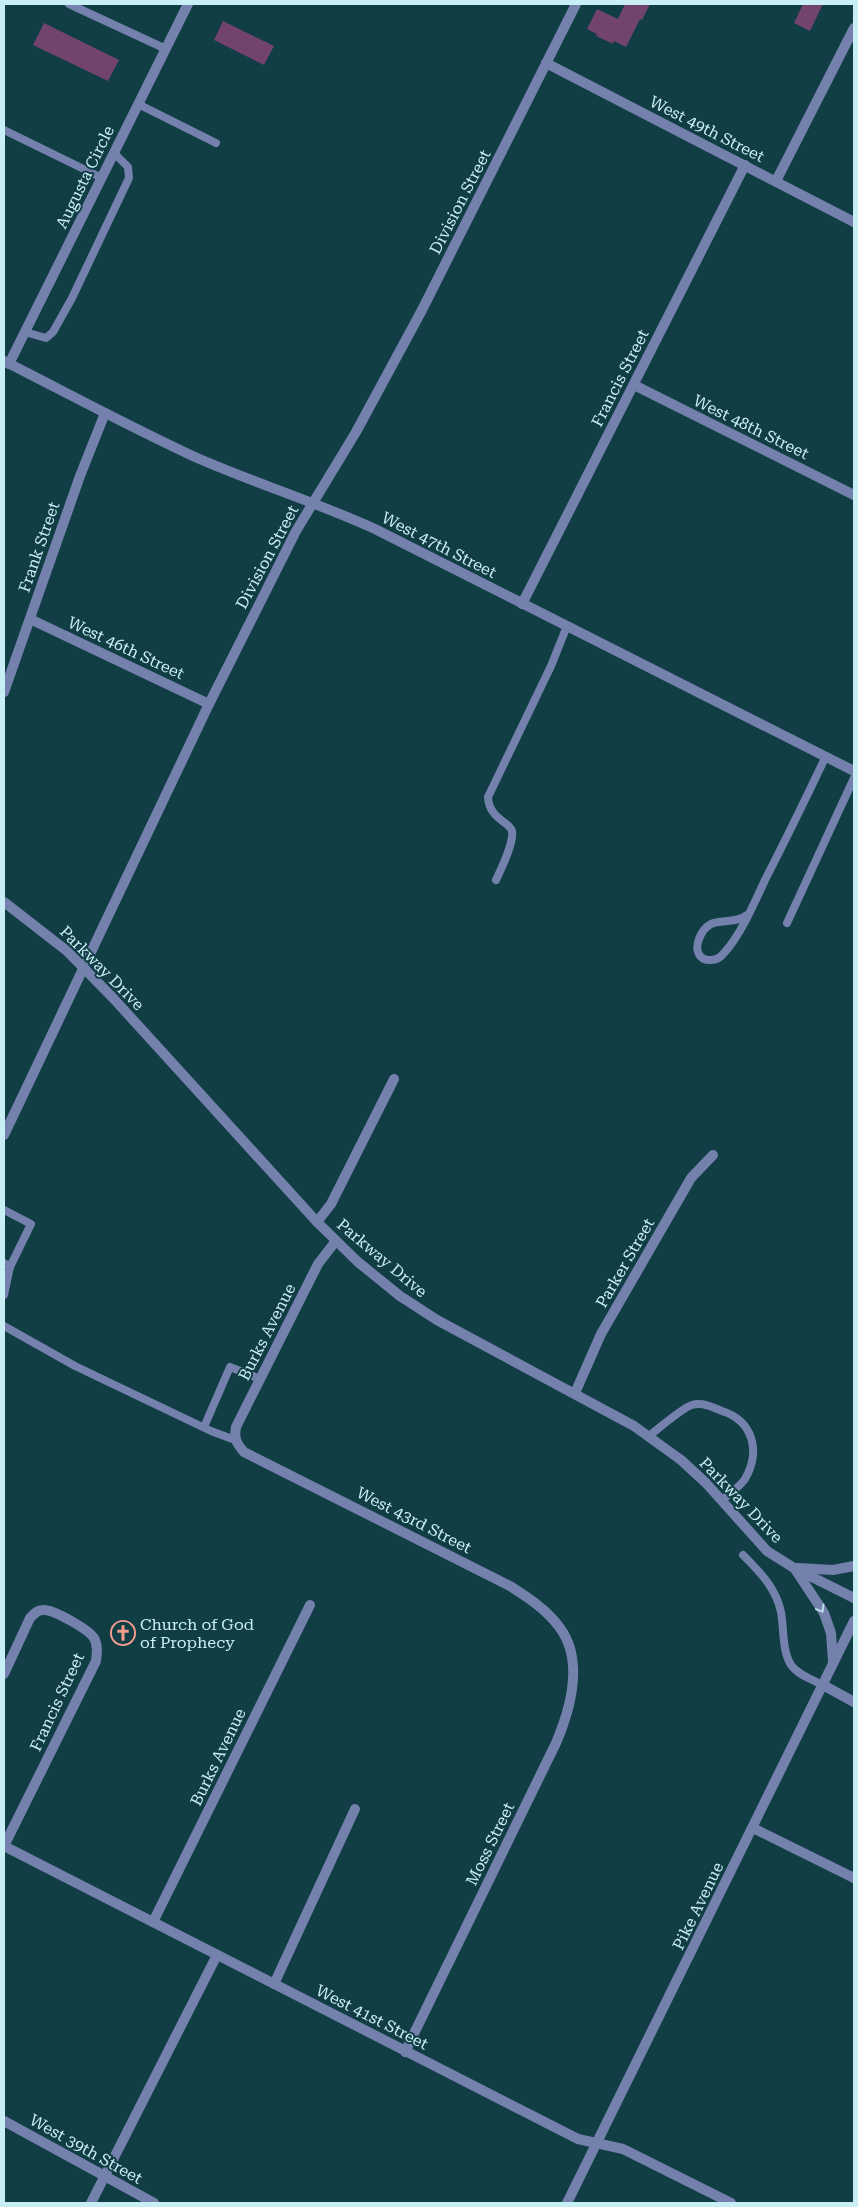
<svg xmlns="http://www.w3.org/2000/svg" width="858" height="2207" font-family="'Roboto Serif',serif">
	<style>
		.building { fill: #71436d }
		.lines { fill: none; stroke-linecap: round; stroke-linejoin: round }
		.service { stroke: #7481ac; stroke-width: 8 }
		.minor { stroke: #7481ac; stroke-width: 10 }
		.tertiary { stroke: #7481ac; stroke-width: 10 }
		.oneway { stroke: #bcdeeb }
		.labels { text-anchor: middle; dominant-baseline: central; stroke-width: 4; stroke-linejoin: round; paint-order: stroke }
		.street-label { font-size: 16px; fill: #c9eff6; stroke: #113d45 }
		.poi-label { font-size: 16px; fill: #c9eff6; stroke: #113d45; text-anchor: start }
	</style>
	<rect width="100%" height="100%" fill="#113d45"/>
	<g class="building">
		<path d="M625 4H650L642 20 640 19 626 47 614 41 613 44 596 36 597 34 587 29 597 9 618 19Z"/>
		<path d="M803 4H823L810 31 794 23Z"/>
		<path d="M223 21 274 46 264 65 214 40Z"/>
		<path d="M44 23 119 60 108 81 33 45Z"/>
	</g>
	<g class="lines">
		<g class="service">
			<path d="M69 4 166 49"/>
			<path d="M138 104 216 143"/>
			<path d="M4 130 102 178"/>
			<path d="M25 332 46 338 53 332 72 298 129 178 128 167 114 153"/>
			<path d="M496 880C501 869 514 843 512 831 510 822 489 819 488 797L551 666 567 626"/>
			<path d="M747 915C729 928 709 912 699 939 695 949 698 961 711 960 716 960 721 957 724 953 740 936 755 902 765 880 786 839 806 798 826 756"/>
			<path d="M787 923 854 778"/>
			<path d="M4 1210 31 1224 10 1267"/>
			<path d="M4 1263 10 1267 4 1295"/>
			<path d="M4 1326 75 1366 211 1431 235 1440"/>
			<path d="M204 1427 230 1367 260 1379"/>
			<path d="M649 1436C658 1429 682 1408 692 1405 702 1402 713 1407 722 1411 753 1421 761 1451 745 1479 740 1487 729 1493 723 1500"/>
			<path d="M743 1555C760 1572 776 1588 781 1612 784 1628 782 1651 791 1665 798 1675 813 1680 823 1685"/>
		</g>
		<g class="minor">
			<path d="M546 63 854 222"/>
			<path d="M776 181 854 28"/>
			<path d="M4 361C67 393 130 427 195 457 254 483 316 502 375 529L854 771"/>
			<path d="M9 364 188 4"/>
			<path d="M634 385 854 495"/>
			<path d="M522 604 745 165"/>
			<path d="M30 619 209 704"/>
			<path d="M4 692 80 476 105 413"/>
			<path d="M4 1135 209 704 296 531 356 432 422 310 576 4"/>
			<path d="M317 1222 331 1204 394 1079"/>
			<path d="M335 1242 318 1264 236 1427C234 1438 236 1443 244 1452L510 1586C529 1598 547 1610 560 1628 584 1661 570 1710 556 1743L405 2052"/>
			<path d="M575 1393 601 1334 691 1178 713 1155"/>
			<path d="M4 1674 30 1618C34 1614 37 1610 43 1610 53 1609 88 1629 94 1638 98 1645 97 1653 96 1661L4 1846"/>
			<path d="M823 1685 854 1702"/>
			<path d="M753 1828 854 1878"/>
			<path d="M4 1846 578 2139 623 2149 731 2203"/>
			<path d="M153 1922 310 1605"/>
			<path d="M274 1984 355 1809"/>
			<path d="M4 2121 154 2203"/>
			<path d="M91 2203 217 1955"/>
		</g>
		<g class="tertiary">
			<path d="M4 902 67 951 114 999 317 1222 358 1262 400 1296 437 1320 634 1426 681 1460 706 1483 767 1551 794 1568 854 1598"/>
			<path d="M798 1568 833 1570 854 1566"/>
			<path d="M795 1569 824 1613 831 1633 833 1662"/>
			<path d="M567 2203 854 1621"/>
		</g>
	</g>
	<defs><path id="oneway-chevron" d="M-2-3.5L2.5 0L-2 3.5" fill="none" stroke-width="1.6" stroke-linecap="round" stroke-linejoin="round" transform="scale(1.25)"/></defs>
	<use class="oneway" href="#oneway-chevron" transform="translate(821 1609) rotate(59)"/>
	<defs>
		<symbol id="church-ring" viewBox="-11 -11 22 22"><circle r="9.5" fill="#113d45" stroke="#f59d8e" stroke-width="1.5"/><path d="M-1.2-6h2.4v3.5h3.3v2.4h-3.3V6h-2.4V-.1h-3.3v-2.4h3.3Z" fill="#f59d8e"/></symbol>
	</defs>
	<g fill-rule="evenodd">
		<use href="#church-ring" x="109" y="1619" width="28" height="28"/>
	</g>
	<g class="labels">
		<g class="street-label">
			<text transform="translate(707 129) rotate(27)">West 49th Street</text>
			<text transform="translate(85 177) rotate(-64)">Augusta Circle</text>
			<text transform="translate(460 202) rotate(-63)">Division Street</text>
			<text transform="translate(620 378) rotate(-63)">Francis Street</text>
			<text transform="translate(751 427) rotate(26)">West 48th Street</text>
			<text transform="translate(439 545) rotate(27)">West 47th Street</text>
			<text transform="translate(39 547) rotate(-71)">Frank Street</text>
			<text transform="translate(267 557) rotate(-62)">Division Street</text>
			<text transform="translate(126 648) rotate(25)">West 46th Street</text>
			<text transform="translate(102 968) rotate(45)">Parkway Drive</text>
			<text transform="translate(382 1258) rotate(40)">Parkway Drive</text>
			<text transform="translate(625 1263) rotate(-60)">Parker Street</text>
			<text transform="translate(267 1332) rotate(-63)">Burks Avenue</text>
			<text transform="translate(741 1500) rotate(46)">Parkway Drive</text>
			<text transform="translate(414 1520) rotate(27)">West 43rd Street</text>
			<text transform="translate(57 1702) rotate(-65)">Francis Street</text>
			<text transform="translate(218 1757) rotate(-64)">Burks Avenue</text>
			<text transform="translate(490 1844) rotate(-64)">Moss Street</text>
			<text transform="translate(698 1906) rotate(-64)">Pike Avenue</text>
			<text transform="translate(372 2017) rotate(27)">West 41st Street</text>
			<text transform="translate(86 2149) rotate(29)">West 39th Street</text>
		</g>
		<g class="poi-label">
			<text x="140" y="1624">Church of God<tspan x="140" dy="18">of Prophecy</tspan></text>
		</g>
	</g>
	<rect width="858" height="2207" fill="none" stroke="#c9eff6" stroke-width="10"/>
</svg>
